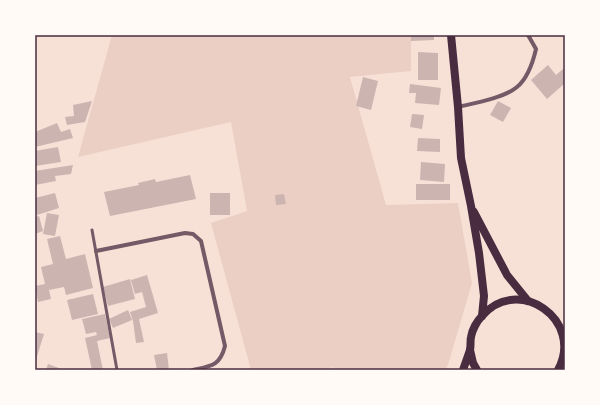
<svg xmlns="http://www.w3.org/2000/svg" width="600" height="405" font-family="Poppins,sans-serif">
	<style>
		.green { fill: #ebcfc5 }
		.building { fill: #ccb4b1 }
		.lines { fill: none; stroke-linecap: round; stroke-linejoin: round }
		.service { stroke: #755966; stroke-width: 3 }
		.minor { stroke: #755966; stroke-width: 4 }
		.secondary { stroke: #4a2c40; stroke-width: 8 }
		.neatline { fill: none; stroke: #4a2c40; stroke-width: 1.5 }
	</style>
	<rect width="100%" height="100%" fill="#f7e1d7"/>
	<path class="green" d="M112 35H411V71L350 77 386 205 458 203 472 283 448 365 445 370H333L332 367 324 370H251L211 223 247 211 231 122 78 157Z"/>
	<g class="building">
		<path d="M411 35H434V40L411 41Z"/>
		<path d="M418 52 438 53V80H418Z"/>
		<path d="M548 65 556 75 563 69 565 72V83L547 99 531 80Z"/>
		<path d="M363 77 378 81 371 110 356 106Z"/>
		<path d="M410 84 441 88 439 105 415 103 416 93H409Z"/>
		<path d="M92 101 85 122 67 125 65 117 74 116 73 105Z"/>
		<path d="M498 101 511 108 503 122 490 115Z"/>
		<path d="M412 114 424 115 422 129 410 127Z"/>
		<path d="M57 123 61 132 70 129 73 138 35 147V132Z"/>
		<path d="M418 138 440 139V152L417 151Z"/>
		<path d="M58 147 61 162 35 166V151Z"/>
		<path d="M421 162 445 164 444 182 420 180Z"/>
		<path d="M73 165 71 174 55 176 56 181 35 185V171Z"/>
		<path d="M190 175 196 199 110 216 104 192 139 185 138 183 155 179 156 182Z"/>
		<rect x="416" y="184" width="34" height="16"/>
		<path d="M55 193 59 208 37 215 35 208V198Z"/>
		<rect x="210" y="193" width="20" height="22"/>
		<path d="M284 194 286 204 276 205 275 195Z"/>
		<path d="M47 213 59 215 55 236 43 234Z"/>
		<path d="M39 216 43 231 35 234V217Z"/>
		<path d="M60 236 66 259 85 254 93 288 66 295 64 287 49 290 51 299 38 302 35 286 45 284 41 267 53 264 47 239Z"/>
		<path d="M147 275 158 313 139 319 144 342 136 343 133 321 130 312 146 307 142 292 135 294 131 280Z"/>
		<path d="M130 279 135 299 108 306 103 287Z"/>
		<path d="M93 294 98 314 72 320 67 300Z"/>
		<path d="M128 310 132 320 113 328 109 319Z"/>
		<path d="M105 314 110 338 97 341 103 370H92L85 338 97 335 96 332 86 334 82 319Z"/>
		<path d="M35 332 44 334 35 363Z"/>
		<path d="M167 353 169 370H157L154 355Z"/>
		<path d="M48 364 59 368V370H46Z"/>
	</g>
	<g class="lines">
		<path class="service" d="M92 230 117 370"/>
		<g class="minor">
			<path d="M458 107C475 103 504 98 517 87 528 78 533 62 536 49L528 35"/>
			<path d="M96 251 185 233 193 234 201 241 225 346C220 366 211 366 193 370"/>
		</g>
		<g class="secondary">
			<path d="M451 35 458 107 461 158 471 206 479 253 484 296 482 316"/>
			<path d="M474 212 507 275 528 301"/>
			<path d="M470 350 473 363 477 370"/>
			<path d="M463 370C465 364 468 356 470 350 471 346 470 341 471 337 472 330 477 321 482 316 518 274 585 320 558 370"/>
		</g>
	</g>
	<rect width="600" height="405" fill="none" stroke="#fffaf5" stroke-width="72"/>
	<rect x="36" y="36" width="528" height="333" class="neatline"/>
</svg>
